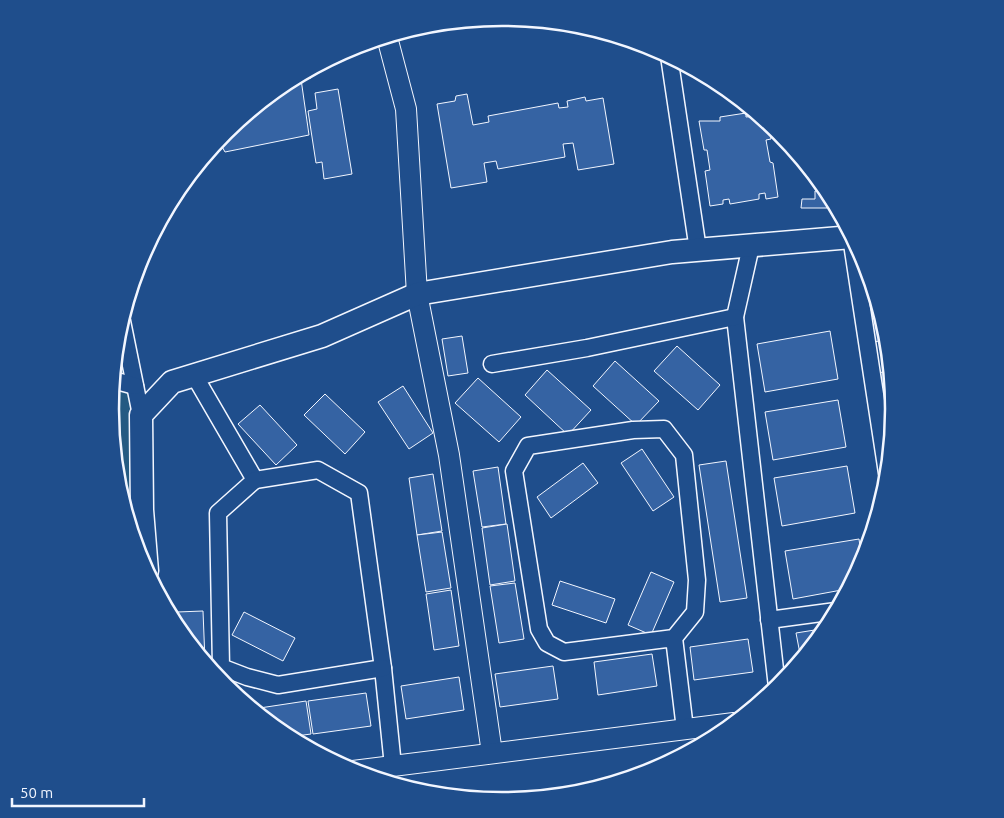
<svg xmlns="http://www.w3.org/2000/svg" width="1004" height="818" font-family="Ubuntu,sans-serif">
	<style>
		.park { fill: #245a82; stroke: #a8bbd7 }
		.building { fill: #3563a3; stroke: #f2f6ff }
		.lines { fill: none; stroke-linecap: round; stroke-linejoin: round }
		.minor-casing { stroke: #f2f6ff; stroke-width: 19 }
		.tertiary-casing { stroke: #f2f6ff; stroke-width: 22 }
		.secondary-casing { stroke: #f2f6ff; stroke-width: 25 }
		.minor { stroke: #1f4e8c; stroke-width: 16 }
		.tertiary { stroke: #1f4e8c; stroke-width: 20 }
		.secondary { stroke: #1f4e8c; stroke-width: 22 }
		.rim { fill: none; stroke: #f2f6ff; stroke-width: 2.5 }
	</style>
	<rect width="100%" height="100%" fill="#1f4e8c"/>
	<path class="park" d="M118 332 141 415 140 559 118 485 111 409Z"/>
	<g class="building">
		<path d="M310 70 311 78 301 79 309 135 225 152 220 143 216 144 225 132 285 83Z"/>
		<path d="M338 89 352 174 324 179 322 162 316 163 308 111 317 109 315 93Z"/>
		<path d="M467 94 473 125 489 122 488 116 558 103 559 108 568 107 567 101 585 97 586 101 603 98 614 164 578 170 573 143 563 144 565 157 498 169 496 161 484 163 487 182 451 188 437 104 455 101 456 96Z"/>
		<path d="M746 113V117L756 116 755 113 769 124 771 139 766 140 770 162 773 163 778 197 766 199 765 193 759 194V199L730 204 729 199 723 200V204L710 206 705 171 710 170 707 150H704L699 121H720V117Z"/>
		<path d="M815 191H827V208H801L802 199H815Z"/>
		<path d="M881 316 886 333 888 354 886 340 873 342 869 317Z"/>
		<path d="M830 331 838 379 765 392 757 344Z"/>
		<path d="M462 336 468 373 448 376 442 339Z"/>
		<path d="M677 346 720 385 698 410 654 371Z"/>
		<path d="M615 361 659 401 636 425 593 386Z"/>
		<path d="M547 370 591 410 568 435 525 395Z"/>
		<path d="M890 371 892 389 880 391 877 373Z"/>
		<path d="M478 378 521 417 499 442 455 403Z"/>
		<path d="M403 386 433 433 409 449 378 402Z"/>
		<path d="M325 394 365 432 345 454 304 415Z"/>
		<path d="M838 400 846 447 773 460 765 412Z"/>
		<path d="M893 403 892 428H888L884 404Z"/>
		<path d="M260 405 297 445 276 465 238 424Z"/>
		<path d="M642 449 674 497 653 511 621 463Z"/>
		<path d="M726 461 747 598 720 602 699 465Z"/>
		<path d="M583 463 598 483 551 518 537 497Z"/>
		<path d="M847 466 855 513 782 526 774 478Z"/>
		<path d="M498 467 506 524 482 527 473 471Z"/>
		<path d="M433 474 442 531 417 535 409 478Z"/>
		<path d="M507 524 515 581 490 585 482 528Z"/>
		<path d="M442 532 451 588 426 592 417 535Z"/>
		<path d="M859 539 862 561 847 589 793 599 785 551Z"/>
		<path d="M651 572 674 582 651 635 628 625Z"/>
		<path d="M560 581 615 599 606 623 552 605Z"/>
		<path d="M515 583 524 639 499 643 490 586Z"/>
		<path d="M451 590 459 646 434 650 426 594Z"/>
		<path d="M203 611 205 661 178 628 177 612Z"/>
		<path d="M244 612 295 638 283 661 232 635Z"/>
		<path d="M827 628 801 659 796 633Z"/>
		<path d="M748 639 753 672 694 680 690 647Z"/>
		<path d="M652 654 657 686 598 695 594 662Z"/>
		<path d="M553 666 558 699 500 707 495 674Z"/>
		<path d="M459 677 464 710 406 719 401 686Z"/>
		<path d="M366 693 371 726 313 734 308 701Z"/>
		<path d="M306 701 311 734 289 737 253 709Z"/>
	</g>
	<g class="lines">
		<defs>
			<g id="minor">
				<path d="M669 56 698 250"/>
				<path d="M851 237 887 473"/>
				<path d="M751 246 735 317 777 687"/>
				<path d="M122 321 141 415"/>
				<path d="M492 364 587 348 735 317"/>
				<path d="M194 375 255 480 318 470 359 493 383 668 393 766"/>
				<path d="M113 380 135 386"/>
				<path d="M255 480 218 513 221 667 247 677 278 685 383 668"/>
				<path d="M769 620 836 611"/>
				<path d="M674 638 564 652 547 643 539 629 514 471 528 446 633 430 664 429 684 455 697 580 695 612 674 638 685 729"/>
			</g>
			<g id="tertiary">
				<path d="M387 37 406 109 417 294 449 455 492 753"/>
				<path d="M353 771 734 723"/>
			</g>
			<path id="secondary" d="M147 571 142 510 141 415 172 382 322 336 417 294 672 252 852 237"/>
		</defs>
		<use href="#minor" class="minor-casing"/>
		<use href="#tertiary" class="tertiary-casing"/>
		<use href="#secondary" class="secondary-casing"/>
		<use href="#minor" class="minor"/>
		<use href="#tertiary" class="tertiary"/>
		<use href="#secondary" class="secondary"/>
	</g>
	<path d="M0 0H1004V818H0ZM119 409a383 383 0 1 1 766 0a383 383 0 1 1-766 0Z" fill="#1f4e8c" fill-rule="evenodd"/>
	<path class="rim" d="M119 409a383 383 0 1 1 766 0a383 383 0 1 1-766 0Z"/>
	<path d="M12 798v8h132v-8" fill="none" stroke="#f2f6ff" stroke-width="2.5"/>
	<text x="20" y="798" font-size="15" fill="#f2f6ff" stroke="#1f4e8c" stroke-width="4" paint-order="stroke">50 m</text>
</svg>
